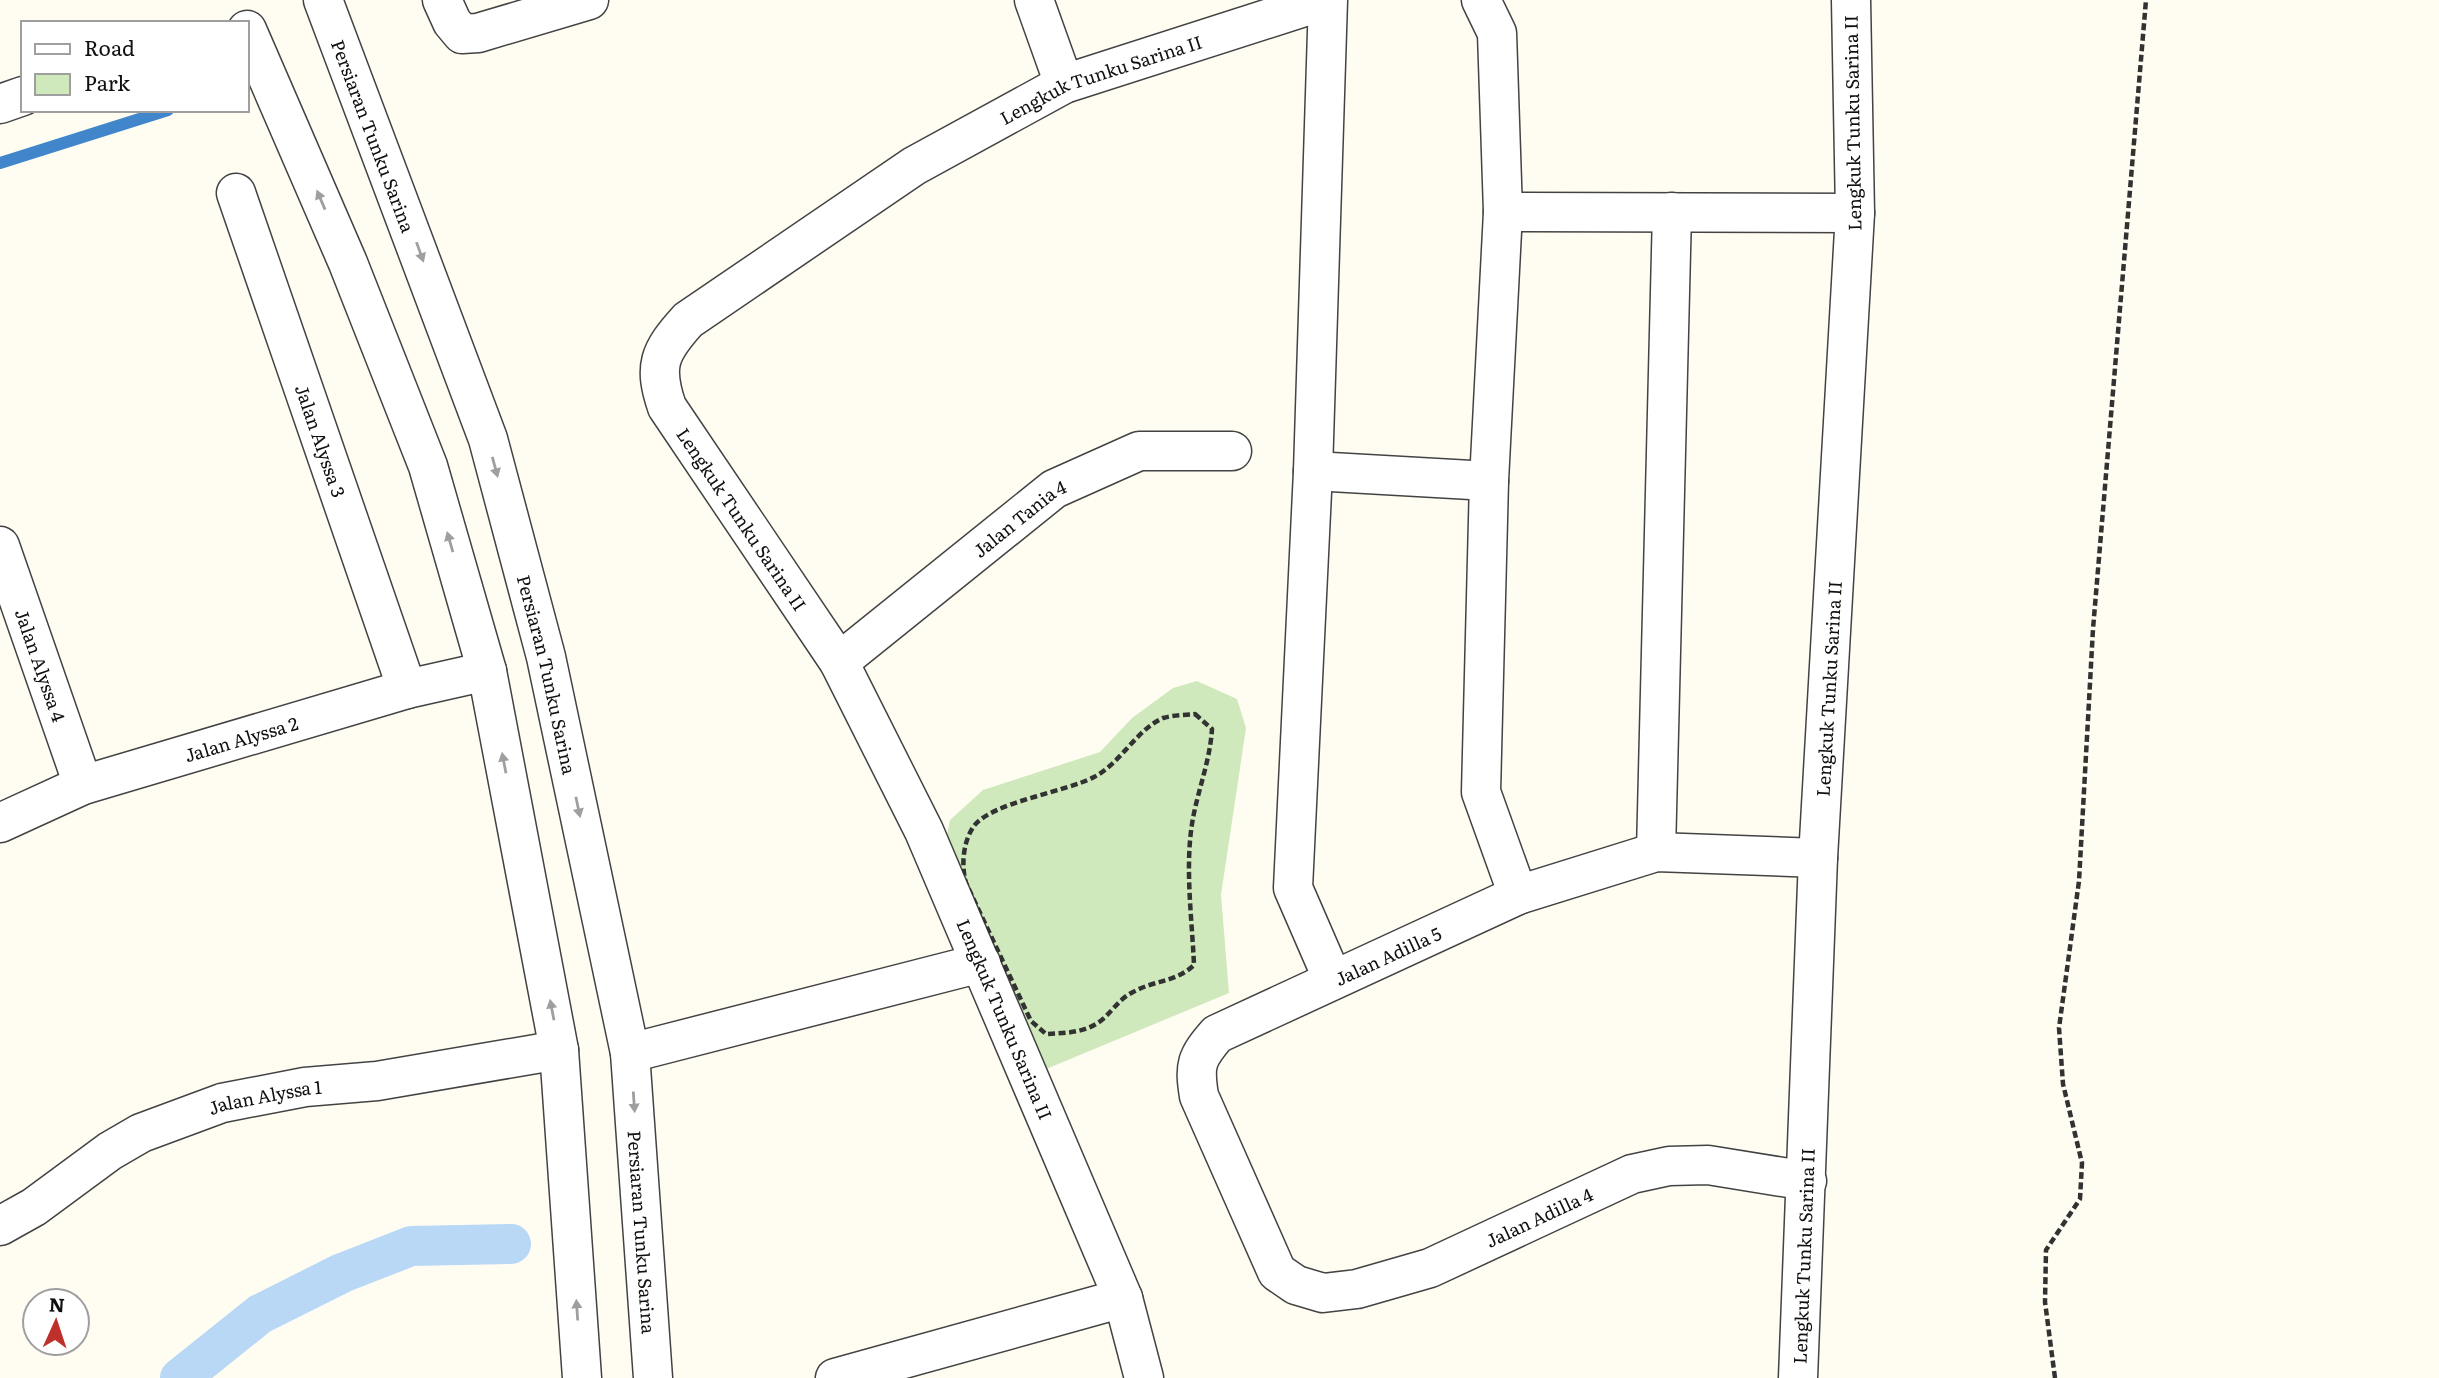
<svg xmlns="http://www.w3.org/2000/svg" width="2439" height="1378" font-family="Literata,serif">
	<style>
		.green { fill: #cfe9bc }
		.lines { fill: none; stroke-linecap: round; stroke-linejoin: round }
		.stream { stroke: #4186ca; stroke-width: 12 }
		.canal { stroke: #b8d8f5; stroke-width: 40 }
		.minor-casing { stroke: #434343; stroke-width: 41 }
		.path { stroke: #323232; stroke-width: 4.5; stroke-dasharray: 7 3.5; stroke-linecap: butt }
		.minor { stroke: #fff; stroke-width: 38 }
		.oneway { fill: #9f9f9f }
		.labels { text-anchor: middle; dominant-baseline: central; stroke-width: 7; stroke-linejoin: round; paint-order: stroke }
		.street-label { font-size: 18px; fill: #101010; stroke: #fff }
	</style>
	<rect width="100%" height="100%" fill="#fffdf2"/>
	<path class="green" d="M1197 681 1237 699 1246 728 1221 895 1229 993 1039 1072 944 850 950 820 983 790 1100 752 1132 718 1173 688Z"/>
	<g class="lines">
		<path class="stream" d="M0 163 168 110"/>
		<path class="canal" d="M180 1378 260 1314 342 1273 411 1246 511 1244"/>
		<defs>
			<g id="minor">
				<path id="s1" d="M323 0 488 439 546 657 630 1053 653 1378"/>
				<path d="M442 0 452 22 462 34 478 33 589 0"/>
				<path d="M1034 0 1064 84"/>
				<path d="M1328 0 1313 471 1293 888 1333 980"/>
				<path d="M1481 0 1497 33 1503 212 1489 481 1481 792 1518 895"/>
				<path d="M247 30 348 263 428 466 487 671 559 1050 582 1378"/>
				<path d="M0 104 23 96"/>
				<path id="s2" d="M236 193 407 689"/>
				<path d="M1503 212 1855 213"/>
				<path d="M1313 471 1489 481"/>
				<path id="s3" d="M0 546 83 785"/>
				<path id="s4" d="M839 662 1054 489 1139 451H1232"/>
				<path id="s5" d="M0 823 83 785 407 689 487 671"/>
				<path d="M1656 852 1672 212"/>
				<path d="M630 1053 981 963"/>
				<path id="s6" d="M1807 1181 1708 1165 1669 1166 1632 1174 1430 1268 1357 1289 1323 1293 1296 1285 1277 1272 1199 1096C1194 1065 1196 1058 1217 1034L1518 895 1656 852 1818 858"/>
				<path id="s7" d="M0 1226 34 1207 110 1151 141 1133 222 1103 305 1087 377 1081 559 1050"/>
				<path d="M835 1378 1123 1298"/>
				<path id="s8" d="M1144 1378 1123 1298 924 831 839 662 667 407C653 366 659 352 688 320L914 166 1064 84 1326 0"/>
				<path id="s9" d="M1798 1378 1818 858 1855 213 1851 0"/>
			</g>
		</defs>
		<use href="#minor" class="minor-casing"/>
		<g class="path">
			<path d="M1195 714 1212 729C1210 762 1197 792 1192 824 1185 869 1192 919 1194 965 1176 982 1156 980 1135 991 1120 998 1115 1008 1103 1019 1087 1033 1065 1033 1046 1034L1031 1021 966 883C961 866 963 841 974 826 992 802 1066 792 1094 777 1121 763 1136 730 1163 718 1173 715 1185 715 1195 714Z"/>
			<path d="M2055 1378 2045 1302 2046 1250 2080 1199 2082 1163 2063 1084 2059 1028 2079 881 2093 629 2146 0"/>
		</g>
		<use href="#minor" class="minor"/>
	</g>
	<defs><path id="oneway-solid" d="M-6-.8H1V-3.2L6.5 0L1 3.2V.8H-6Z" transform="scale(1.75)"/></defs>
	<g class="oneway">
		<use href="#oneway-solid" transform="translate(321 200) rotate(-113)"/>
		<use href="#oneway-solid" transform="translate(420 252) rotate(70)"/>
		<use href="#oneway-solid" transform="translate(495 467) rotate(75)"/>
		<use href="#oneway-solid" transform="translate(450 542) rotate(-106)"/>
		<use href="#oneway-solid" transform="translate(504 763) rotate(-101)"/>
		<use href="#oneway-solid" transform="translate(578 807) rotate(78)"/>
		<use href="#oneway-solid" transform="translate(552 1010) rotate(-101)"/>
		<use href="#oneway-solid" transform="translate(634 1102) rotate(86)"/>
		<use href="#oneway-solid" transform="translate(577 1310) rotate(-94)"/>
	</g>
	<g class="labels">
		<g class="street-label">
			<text stroke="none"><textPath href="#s8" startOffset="1664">Lengkuk Tunku Sarina II</textPath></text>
			<text transform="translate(1852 123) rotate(-91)">Lengkuk Tunku Sarina II</text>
			<text stroke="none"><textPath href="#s1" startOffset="145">Persiaran Tunku Sarina</textPath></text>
			<text stroke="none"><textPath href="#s2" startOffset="262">Jalan Alyssa 3</textPath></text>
			<text transform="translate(742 519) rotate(56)">Lengkuk Tunku Sarina II</text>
			<text stroke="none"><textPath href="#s4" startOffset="231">Jalan Tania 4</textPath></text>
			<text stroke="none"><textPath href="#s3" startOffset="126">Jalan Alyssa 4</textPath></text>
			<text stroke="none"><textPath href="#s1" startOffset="712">Persiaran Tunku Sarina</textPath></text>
			<text stroke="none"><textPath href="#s9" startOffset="690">Lengkuk Tunku Sarina II</textPath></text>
			<text stroke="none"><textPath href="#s5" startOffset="256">Jalan Alyssa 2</textPath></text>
			<text stroke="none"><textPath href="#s6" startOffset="1010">Jalan Adilla 5</textPath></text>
			<text transform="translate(1005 1019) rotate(67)">Lengkuk Tunku Sarina II</text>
			<text stroke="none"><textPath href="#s7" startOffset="299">Jalan Alyssa 1</textPath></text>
			<text transform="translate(1539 1217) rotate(-25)">Jalan Adilla 4</text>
			<text stroke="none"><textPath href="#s1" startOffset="1279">Persiaran Tunku Sarina</textPath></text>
			<text stroke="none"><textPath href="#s9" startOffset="122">Lengkuk Tunku Sarina II</textPath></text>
		</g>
	</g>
	<rect x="21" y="21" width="228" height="91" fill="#ffffff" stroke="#9f9f9f" stroke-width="2"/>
	<rect x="35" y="44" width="35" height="10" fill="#ffffff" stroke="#9f9f9f" stroke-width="2"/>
	<text x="84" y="56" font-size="21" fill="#101010">Road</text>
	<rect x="35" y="74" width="35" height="21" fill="#cfe9bc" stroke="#9f9f9f" stroke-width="2"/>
	<text x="84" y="91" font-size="21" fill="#101010">Park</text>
	<g transform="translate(56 1322) rotate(3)"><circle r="33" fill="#ffffff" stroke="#9f9f9f" stroke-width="2"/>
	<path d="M0-5L12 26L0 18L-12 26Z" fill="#bd312a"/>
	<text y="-10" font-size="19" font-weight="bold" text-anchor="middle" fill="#101010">N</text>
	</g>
</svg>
